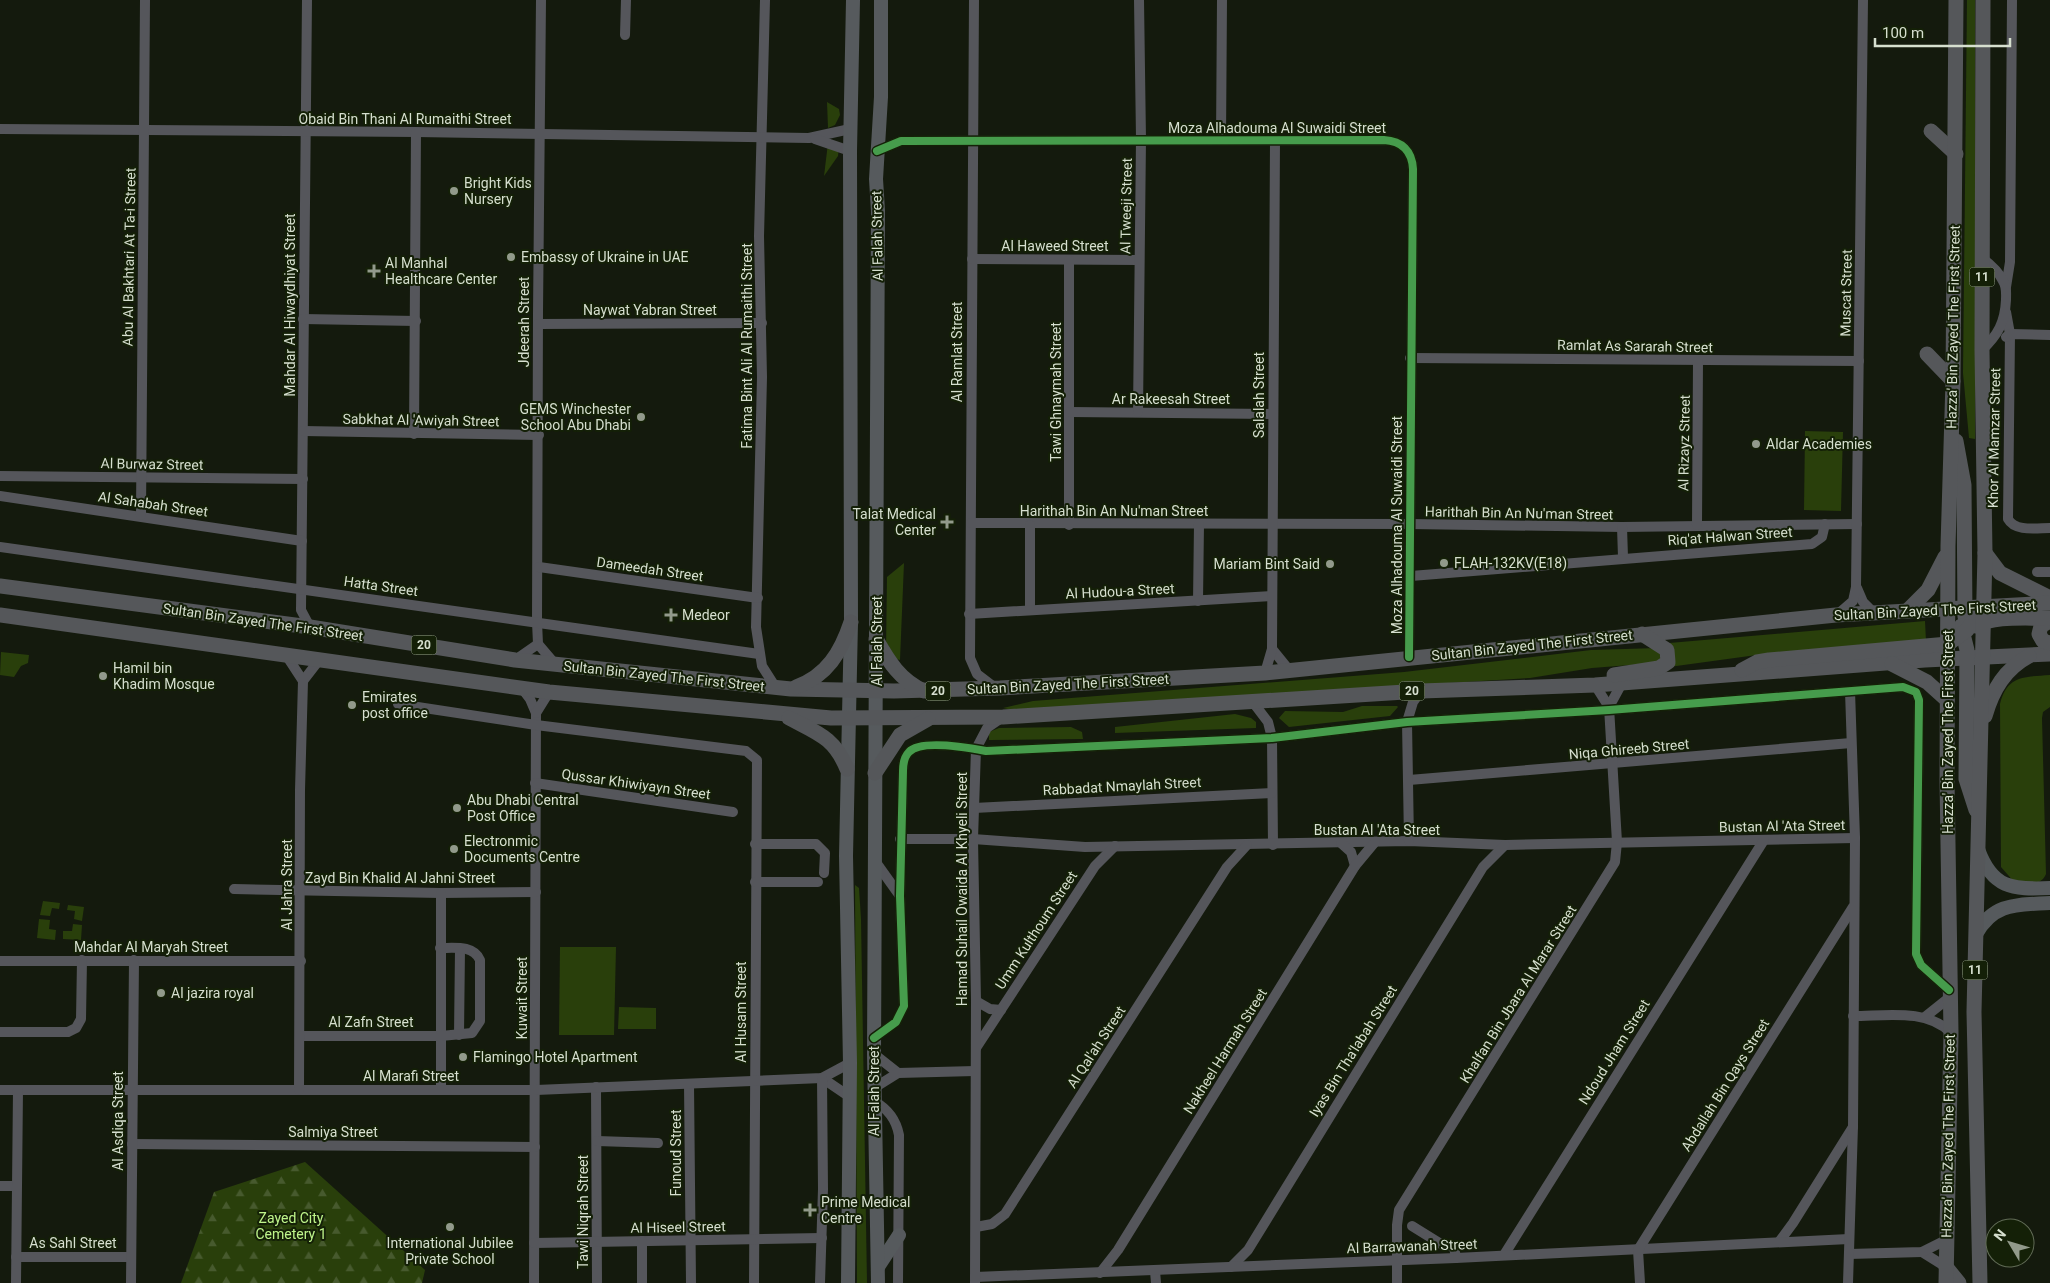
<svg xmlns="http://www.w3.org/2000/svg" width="2050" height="1283" font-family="Roboto,sans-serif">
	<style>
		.grass { fill: #293f0b }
		.forest { fill: url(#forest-firs) }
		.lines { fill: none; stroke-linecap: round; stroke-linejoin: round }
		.street { stroke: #55565b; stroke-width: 10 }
		.secondary { stroke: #565a5d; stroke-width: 14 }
		.primary { stroke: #55575a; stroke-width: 15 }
		.cycleway-casing { stroke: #142007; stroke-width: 11 }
		.cycleway { stroke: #469c4c; stroke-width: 8 }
		.poi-dot { fill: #929a8b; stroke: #142007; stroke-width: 2 }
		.labels { text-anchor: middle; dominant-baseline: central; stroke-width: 4; stroke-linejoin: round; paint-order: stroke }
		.shield { fill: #142007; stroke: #9ca693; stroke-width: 1 }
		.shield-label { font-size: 12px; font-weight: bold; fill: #d6dfcf }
		.street-label { font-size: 14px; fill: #d6dfcf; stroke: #142007 }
		.poi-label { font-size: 14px; fill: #d6dfcf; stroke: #142007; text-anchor: start }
		.park-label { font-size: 14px; fill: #bff58b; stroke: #142007 }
	</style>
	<defs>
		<pattern id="forest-firs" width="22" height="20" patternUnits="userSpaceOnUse" patternTransform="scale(1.25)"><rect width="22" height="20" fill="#293f0b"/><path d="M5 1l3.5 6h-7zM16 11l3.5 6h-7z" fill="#475a2e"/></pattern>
	</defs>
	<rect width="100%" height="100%" fill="#141a0d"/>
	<g class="grass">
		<path d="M1967 0H1975V439L1969 438 1963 373Z"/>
		<path d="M827 102 839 109 840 115 835 125 828 128Z"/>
		<path d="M828 143 839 146 838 156 824 176Z"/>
		<path d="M1805 431 1843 432 1841 511 1804 510Z"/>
		<path d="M904 563 900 660 893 658 886 651 887 577Z"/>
		<path d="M1925 621 1926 641 1764 654 1669 667V643Z"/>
		<path d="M1658 648 1663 658 1656 663 1592 668 1530 678 1013 710 1003 708 1033 701 1404 672 1591 650Z"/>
		<path d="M1 652 29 655 28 663 21 666 14 677 0 675Z"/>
		<path d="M2050 675V707L2043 712 2042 718 2046 874C2041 887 2026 883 2015 883L2001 867 2000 704C2007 675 2024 677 2050 675Z"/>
		<path d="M1362 706H1397L1398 707 1390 716 1289 727 1279 718 1285 711 1343 712Z"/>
		<path d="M1235 714 1251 718 1256 722V728L1115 733V727Z"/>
		<path d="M1071 727 1082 732 1083 739 989 740V732L999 728Z"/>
		<path d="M855 885 859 888 861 919 867 1283H857Z"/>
		<path d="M43 901 60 903 59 909 52 908 50 916 40 915Z"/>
		<path d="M68 905 84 907 82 921 74 919 75 911 67 910Z"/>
		<path d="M39 919 50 920 49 929 56 930 55 940 37 938Z"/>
		<path d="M73 924 82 925 81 940 63 939V931H72Z"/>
		<path d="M560 947H616L614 1035H559Z"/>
		<path d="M619 1007 656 1008V1029H618Z"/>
	</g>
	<path class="forest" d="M305 1162 425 1270 422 1283H181L214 1192Z"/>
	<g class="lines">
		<g class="street">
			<path d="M307 0 301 610 310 627"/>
			<path d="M541 0 538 313 537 622 538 644 555 664"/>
			<path d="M765 0 759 236 762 377 756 627 762 666 776 688"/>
			<path d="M974 0 970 658 977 674 994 687"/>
			<path d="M625 35 626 0"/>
			<path d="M0 129 416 132 809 138 850 129"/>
			<path d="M815 139 850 151"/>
			<path d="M1221 140 1222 0"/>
			<path d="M877 151 901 141 1384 140C1402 141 1412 151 1413 169L1409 657"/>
			<path d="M972 259 1139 260"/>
			<path d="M1069 260V525"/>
			<path d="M2006 287 2010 262 2012 0"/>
			<path d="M2006 312 2010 334 2008 519C2015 532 2037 528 2050 528"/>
			<path d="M303 319 416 321"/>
			<path d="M538 324 762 323"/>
			<path d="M2006 337 2010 334 2050 335"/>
			<path d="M1982 350C1998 335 2005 322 2006 300 2006 293 2007 287 2003 281 1999 272 1990 264 1982 258"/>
			<path d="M1410 358 1859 361"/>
			<path d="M1070 412 1272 414"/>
			<path d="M1138 412 1141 139 1139 0"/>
			<path d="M303 431 539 435"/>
			<path d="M414 434 416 132"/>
			<path d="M0 476 303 479"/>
			<path d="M0 496 302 541"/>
			<path d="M141 515 145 0"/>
			<path d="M971 523 1410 524 1622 527 1857 524"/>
			<path d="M1030 525V610"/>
			<path d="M1697 525 1698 361"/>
			<path d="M1622 527 1623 557"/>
			<path d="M0 547 759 654"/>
			<path d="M539 567 758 598"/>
			<path d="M2037 572H2050"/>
			<path d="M1411 576 1812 544 1822 537 1825 524"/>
			<path d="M1857 588 1863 602 1874 613"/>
			<path d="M1198 601 1199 524"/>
			<path d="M969 614 1272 596"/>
			<path d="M1838 614 1853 601 1856 587 1863 0"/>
			<path d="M1272 649 1289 670"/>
			<path d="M286 655 303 681"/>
			<path d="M515 660 538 644"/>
			<path d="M1265 673 1272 649 1275 141"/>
			<path d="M521 687 530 699 536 713 534 1283"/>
			<path d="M1252 701 1268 722 1272 738 1273 845"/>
			<path d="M398 704 536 725 746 751 757 760 754 1283"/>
			<path d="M1609 707 1622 683"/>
			<path d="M536 713 549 692"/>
			<path d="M1409 780 1851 743"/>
			<path d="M535 783 733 812"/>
			<path d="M974 808 1272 793"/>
			<path d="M900 839H973L1085 847 1409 841 1505 845 1855 838"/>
			<path d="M1409 841 1407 722 1413 702 1421 691"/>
			<path d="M1341 843 1351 852 1355 866"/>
			<path d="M755 844H816L825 853 824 873"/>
			<path d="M875 861 900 896"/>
			<path d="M755 882H818"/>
			<path d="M234 889 441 893 536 892"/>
			<path d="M441 893V1090"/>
			<path d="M0 961H301"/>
			<path d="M976 1001 990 1009 1001 1010"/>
			<path d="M1853 1016C1885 1016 1927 1008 1951 1033"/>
			<path d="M1925 1017 1950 997"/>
			<path d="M0 1032H68L76 1028 81 1019 82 960"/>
			<path d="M459 1035 460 949"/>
			<path d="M300 1036H441L472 1033 480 1021V960C473 945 455 948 440 948"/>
			<path d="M874 1038 896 1022 904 1006 900 896 903 771C903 764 904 757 909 752 921 739 970 748 986 751L1272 738 1407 722 1609 710 1903 687 1916 692 1919 700 1916 954 1921 965 1949 990"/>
			<path d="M976 1048 1095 866 1115 846"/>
			<path d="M874 1054 898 1073"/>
			<path d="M822 1078 850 1097"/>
			<path d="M689 1084 691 1283"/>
			<path d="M596 1087 597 1283"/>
			<path d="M874 1088 898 1073 975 1071"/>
			<path d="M0 1090H536L822 1078 850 1063"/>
			<path d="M299 1090 300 790 303 681 320 659"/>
			<path d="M874 1101C888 1109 896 1119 899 1135L898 1283"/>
			<path d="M597 1141 658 1143"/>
			<path d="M132 1144 535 1147"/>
			<path d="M0 1186H16"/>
			<path d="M1412 1226 1441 1244 1454 1247 1456 1258"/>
			<path d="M976 1227 992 1224 1005 1214 1227 867 1247 845"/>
			<path d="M1779 1242 1793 1223 1853 1127"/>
			<path d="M534 1243 822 1238"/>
			<path d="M1922 1252 1946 1267"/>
			<path d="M1849 1254 1922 1252 1946 1240"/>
			<path d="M1504 1255 1764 840"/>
			<path d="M16 1257H131"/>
			<path d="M1231 1267 1248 1250 1483 867 1505 845"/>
			<path d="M1155 1271 1156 1283"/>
			<path d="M1100 1273 1118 1250 1355 866 1375 842"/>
			<path d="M975 1277 1456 1258 1849 1239"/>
			<path d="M16 1283 18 1090"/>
			<path d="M131 1283 134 960"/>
			<path d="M642 1283V1241"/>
			<path d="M820 1283 823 1189 822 1078"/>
			<path d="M975 1283 976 1001 973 839 976 749 987 728 1003 717"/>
			<path d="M1397 1283V1225L1399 1210 1615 862 1617 842 1609 707 1595 685"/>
			<path d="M1640 1283 1638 1250 1853 907"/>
			<path d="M1848 1283 1853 1126 1855 838 1850 691"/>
		</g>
		<g class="secondary">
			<path d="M1978 849C1992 888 2012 890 2050 888"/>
			<path d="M1976 934C1994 902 2017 905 2050 903"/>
			<path d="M878 1267 899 1235"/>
			<path d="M848 1283 850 1063 846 856 851 622 850 151 853 0"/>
			<path d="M878 1283 874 1054 878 211 876 179 881 97V0"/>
		</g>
		<g class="primary">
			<path d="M1931 131 1956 154"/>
			<path d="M1927 354 1953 381"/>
			<path d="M1956 441 1964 485 1965 617"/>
			<path d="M1985 553 2000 573 2050 598"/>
			<path d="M0 586 310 627 515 660 791 689 894 691 1000 688 1265 673 1836 615 2050 603"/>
			<path d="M1907 611 1928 590 1945 557"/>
			<path d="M0 615 549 692 831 718 1003 717 1421 691 1595 685 1925 660 2050 654"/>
			<path d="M2050 621 2041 626 2039 634 2043 641 2050 643"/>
			<path d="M1961 626 1967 650 1966 779 1976 810"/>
			<path d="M1976 626C1995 615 2028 619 2050 618"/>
			<path d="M876 639C889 662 900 680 924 691"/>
			<path d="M1892 664 1927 682 1947 700"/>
			<path d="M1742 670 1757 662 1769 660 1948 644 1967 630 1982 608"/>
			<path d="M1614 675 1659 668 1668 662 1667 650 1642 634"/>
			<path d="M796 687C827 676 841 652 851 622"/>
			<path d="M1985 716C1993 689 2005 669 2029 656"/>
			<path d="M789 718C817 733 834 737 847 769"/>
			<path d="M875 773 900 735 928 719"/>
			<path d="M1946 1267 1959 1283"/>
			<path d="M1946 1283 1951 1033 1947 780 1948 546 1953 381 1956 0"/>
			<path d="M1980 1283 1974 1012 1985 553 1982 350 1983 0"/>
		</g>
		<defs>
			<g id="cycleway">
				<path d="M877 151 901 141 1384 140C1402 141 1412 151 1413 169L1409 657"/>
				<path d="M874 1038 896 1022 904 1006 900 896 903 771C903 764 904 757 909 752 921 739 970 748 986 751L1272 738 1407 722 1609 710 1903 687 1916 692 1919 700 1916 954 1921 965 1949 990"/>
			</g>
		</defs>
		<use href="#cycleway" class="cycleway-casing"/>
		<use href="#cycleway" class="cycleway"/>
	</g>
	<g class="poi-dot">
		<circle cx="454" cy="191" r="5"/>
		<circle cx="511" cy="257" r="5"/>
		<path d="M371.5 263.5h5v5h5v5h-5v5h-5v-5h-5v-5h5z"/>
		<circle cx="641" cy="417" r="5"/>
		<circle cx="1756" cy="444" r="5"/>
		<path d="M944.5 514.5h5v5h5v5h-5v5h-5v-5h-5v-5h5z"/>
		<circle cx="1444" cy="563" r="5"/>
		<circle cx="1330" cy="564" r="5"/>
		<path d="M668.5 607.5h5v5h5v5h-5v5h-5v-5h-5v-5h5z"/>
		<circle cx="103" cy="676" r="5"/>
		<circle cx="352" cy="705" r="5"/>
		<circle cx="457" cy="808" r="5"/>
		<circle cx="454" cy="849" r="5"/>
		<circle cx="161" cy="993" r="5"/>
		<circle cx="463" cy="1057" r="5"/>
		<path d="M807.5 1202.5h5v5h5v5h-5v5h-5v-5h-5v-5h5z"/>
		<circle cx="450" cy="1227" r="5"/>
	</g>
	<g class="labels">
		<g class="shield">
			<rect x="1969.5" y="267.5" width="25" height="19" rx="4"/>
			<rect x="411.5" y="635.5" width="25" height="19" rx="4"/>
			<rect x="925.5" y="681.5" width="25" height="19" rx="4"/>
			<rect x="1399.5" y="681.5" width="25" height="19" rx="4"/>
			<rect x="1962.5" y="960.5" width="25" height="19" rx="4"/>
		</g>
		<g class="shield-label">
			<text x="1982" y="277">11</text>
			<text x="424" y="645">20</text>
			<text x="938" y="691">20</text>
			<text x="1412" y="691">20</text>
			<text x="1975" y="970">11</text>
		</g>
		<g class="street-label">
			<text x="405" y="119">Obaid Bin Thani Al Rumaithi Street</text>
			<text x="1277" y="128">Moza Alhadouma Al Suwaidi Street</text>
			<text transform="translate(1126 206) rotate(-89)">Al Tweeji Street</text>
			<text transform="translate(877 236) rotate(-91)">Al Falah Street</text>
			<text x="1055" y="246">Al Haweed Street</text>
			<text transform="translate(129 257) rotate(-89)">Abu Al Bakhtari At Ta-i Street</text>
			<text transform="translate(1846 293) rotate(-89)">Muscat Street</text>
			<text transform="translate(290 305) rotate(-90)">Mahdar Al Hiwaydhiyat Street</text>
			<text x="650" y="310">Naywat Yabran Street</text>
			<text transform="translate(524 322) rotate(-90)">Jdeerah Street</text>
			<text transform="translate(1953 327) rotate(-89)">Hazza' Bin Zayed The First Street</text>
			<text transform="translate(747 346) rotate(-90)">Fatima Bint Ali Al Rumaithi Street</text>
			<text transform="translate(1635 346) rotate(1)">Ramlat As Sararah Street</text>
			<text transform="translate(957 352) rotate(-90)">Al Ramlat Street</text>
			<text transform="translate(1056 392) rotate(-90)">Tawi Ghnaymah Street</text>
			<text transform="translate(1259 395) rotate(-90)">Salalah Street</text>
			<text x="1171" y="399">Ar Rakeesah Street</text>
			<text transform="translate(421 420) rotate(1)">Sabkhat Al 'Awiyah Street</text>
			<text transform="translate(1994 438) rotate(-89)">Khor Al Mamzar Street</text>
			<text transform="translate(1684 443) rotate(-89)">Al Rizayz Street</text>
			<text transform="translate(152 464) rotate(1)">Al Burwaz Street</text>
			<text transform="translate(153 504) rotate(8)">Al Sahabah Street</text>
			<text x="1114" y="511">Harithah Bin An Nu'man Street</text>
			<text transform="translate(1519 513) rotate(1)">Harithah Bin An Nu'man Street</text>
			<text transform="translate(1397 525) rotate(-90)">Moza Alhadouma Al Suwaidi Street</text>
			<text transform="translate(1730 536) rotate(-4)">Riq'at Halwan Street</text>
			<text transform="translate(650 569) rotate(8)">Dameedah Street</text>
			<text transform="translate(381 586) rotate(8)">Hatta Street</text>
			<text transform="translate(1120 591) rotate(-3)">Al Hudou-a Street</text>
			<text transform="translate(1935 610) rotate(-3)">Sultan Bin Zayed The First Street</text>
			<text transform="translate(263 622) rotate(8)">Sultan Bin Zayed The First Street</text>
			<text transform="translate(877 641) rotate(-90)">Al Falah Street</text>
			<text transform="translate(1532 645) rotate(-6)">Sultan Bin Zayed The First Street</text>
			<text transform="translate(664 676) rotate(6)">Sultan Bin Zayed The First Street</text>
			<text transform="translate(1068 684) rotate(-3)">Sultan Bin Zayed The First Street</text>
			<text transform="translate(1948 732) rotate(-90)">Hazza' Bin Zayed The First Street</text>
			<text transform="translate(1629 749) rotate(-5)">Niqa Ghireeb Street</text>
			<text transform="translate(636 784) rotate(8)">Qussar Khiwiyayn Street</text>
			<text transform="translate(1122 786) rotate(-3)">Rabbadat Nmaylah Street</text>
			<text transform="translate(1782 826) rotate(-1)">Bustan Al 'Ata Street</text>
			<text x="1377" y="830">Bustan Al 'Ata Street</text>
			<text x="400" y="878">Zayd Bin Khalid Al Jahni Street</text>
			<text transform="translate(287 885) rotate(-90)">Al Jahra Street</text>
			<text transform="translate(962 889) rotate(-90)">Hamad Suhail Owaida Al Khyeli Street</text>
			<text transform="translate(1036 930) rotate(-57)">Umm Kulthoum Street</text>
			<text x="151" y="947">Mahdar Al Maryah Street</text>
			<text transform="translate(1518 994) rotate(-58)">Khalfan Bin Jbara Al Marar Street</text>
			<text transform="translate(522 998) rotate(-90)">Kuwait Street</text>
			<text transform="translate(741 1012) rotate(-90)">Al Husam Street</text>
			<text x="371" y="1022">Al Zafn Street</text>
			<text transform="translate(1096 1047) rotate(-57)">Al Qal'ah Street</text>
			<text transform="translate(1225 1051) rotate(-58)">Nakheel Harmah Street</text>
			<text transform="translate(1353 1051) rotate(-58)">Iyas Bin Tha'labah Street</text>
			<text transform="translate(1614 1052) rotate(-58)">Ndoud Jham Street</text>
			<text x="411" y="1076">Al Marafi Street</text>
			<text transform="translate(1725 1085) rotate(-58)">Abdallah Bin Qays Street</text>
			<text transform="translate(874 1091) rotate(-90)">Al Falah Street</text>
			<text transform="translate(118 1121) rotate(-90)">Al Asdiqa Street</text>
			<text x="333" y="1132">Salmiya Street</text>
			<text transform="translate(1948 1136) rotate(-89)">Hazza' Bin Zayed The First Street</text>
			<text transform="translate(676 1153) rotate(-90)">Funoud Street</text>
			<text transform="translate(583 1212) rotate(-90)">Tawi Niqrah Street</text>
			<text transform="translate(678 1227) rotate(-1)">Al Hiseel Street</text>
			<text x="73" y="1243">As Sahl Street</text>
			<text transform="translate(1412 1246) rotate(-2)">Al Barrawanah Street</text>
		</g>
		<g class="poi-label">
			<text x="464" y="183">Bright Kids<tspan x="464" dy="16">Nursery</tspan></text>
			<text x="521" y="257">Embassy of Ukraine in UAE</text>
			<text x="385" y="263">Al Manhal<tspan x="385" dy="16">Healthcare Center</tspan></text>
			<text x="631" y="409" text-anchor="end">GEMS Winchester<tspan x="631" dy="16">School Abu Dhabi</tspan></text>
			<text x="1766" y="444">Aldar Academies</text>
			<text x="936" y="514" text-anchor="end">Talat Medical<tspan x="936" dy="16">Center</tspan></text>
			<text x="1454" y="563">FLAH-132KV(E18)</text>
			<text x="1320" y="564" text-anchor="end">Mariam Bint Said</text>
			<text x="682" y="615">Medeor</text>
			<text x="113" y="668">Hamil bin<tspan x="113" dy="16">Khadim Mosque</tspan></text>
			<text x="362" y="697">Emirates<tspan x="362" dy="16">post office</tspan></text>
			<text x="467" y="800">Abu Dhabi Central<tspan x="467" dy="16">Post Office</tspan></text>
			<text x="464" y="841">Electronmic<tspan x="464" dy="16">Documents Centre</tspan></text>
			<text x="171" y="993">Al jazira royal</text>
			<text x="473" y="1057">Flamingo Hotel Apartment</text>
			<text x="821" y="1202">Prime Medical<tspan x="821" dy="16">Centre</tspan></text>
			<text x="450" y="1243" text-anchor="middle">International Jubilee<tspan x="450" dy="16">Private School</tspan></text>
		</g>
		<g class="park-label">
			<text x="291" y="1218">Zayed City<tspan x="291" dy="16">Cemetery 1</tspan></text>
		</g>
	</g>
	<g transform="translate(2010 1243) rotate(308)"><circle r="24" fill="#142007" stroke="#626c57"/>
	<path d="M0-4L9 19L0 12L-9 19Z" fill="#929a8b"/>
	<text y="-8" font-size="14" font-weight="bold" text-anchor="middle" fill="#d6dfcf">N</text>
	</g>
	<path d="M1875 38v8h135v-8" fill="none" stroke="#d6dfcf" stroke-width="2.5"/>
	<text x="1882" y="38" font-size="15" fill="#d6dfcf" stroke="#142007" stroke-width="4" paint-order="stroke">100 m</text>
</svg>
